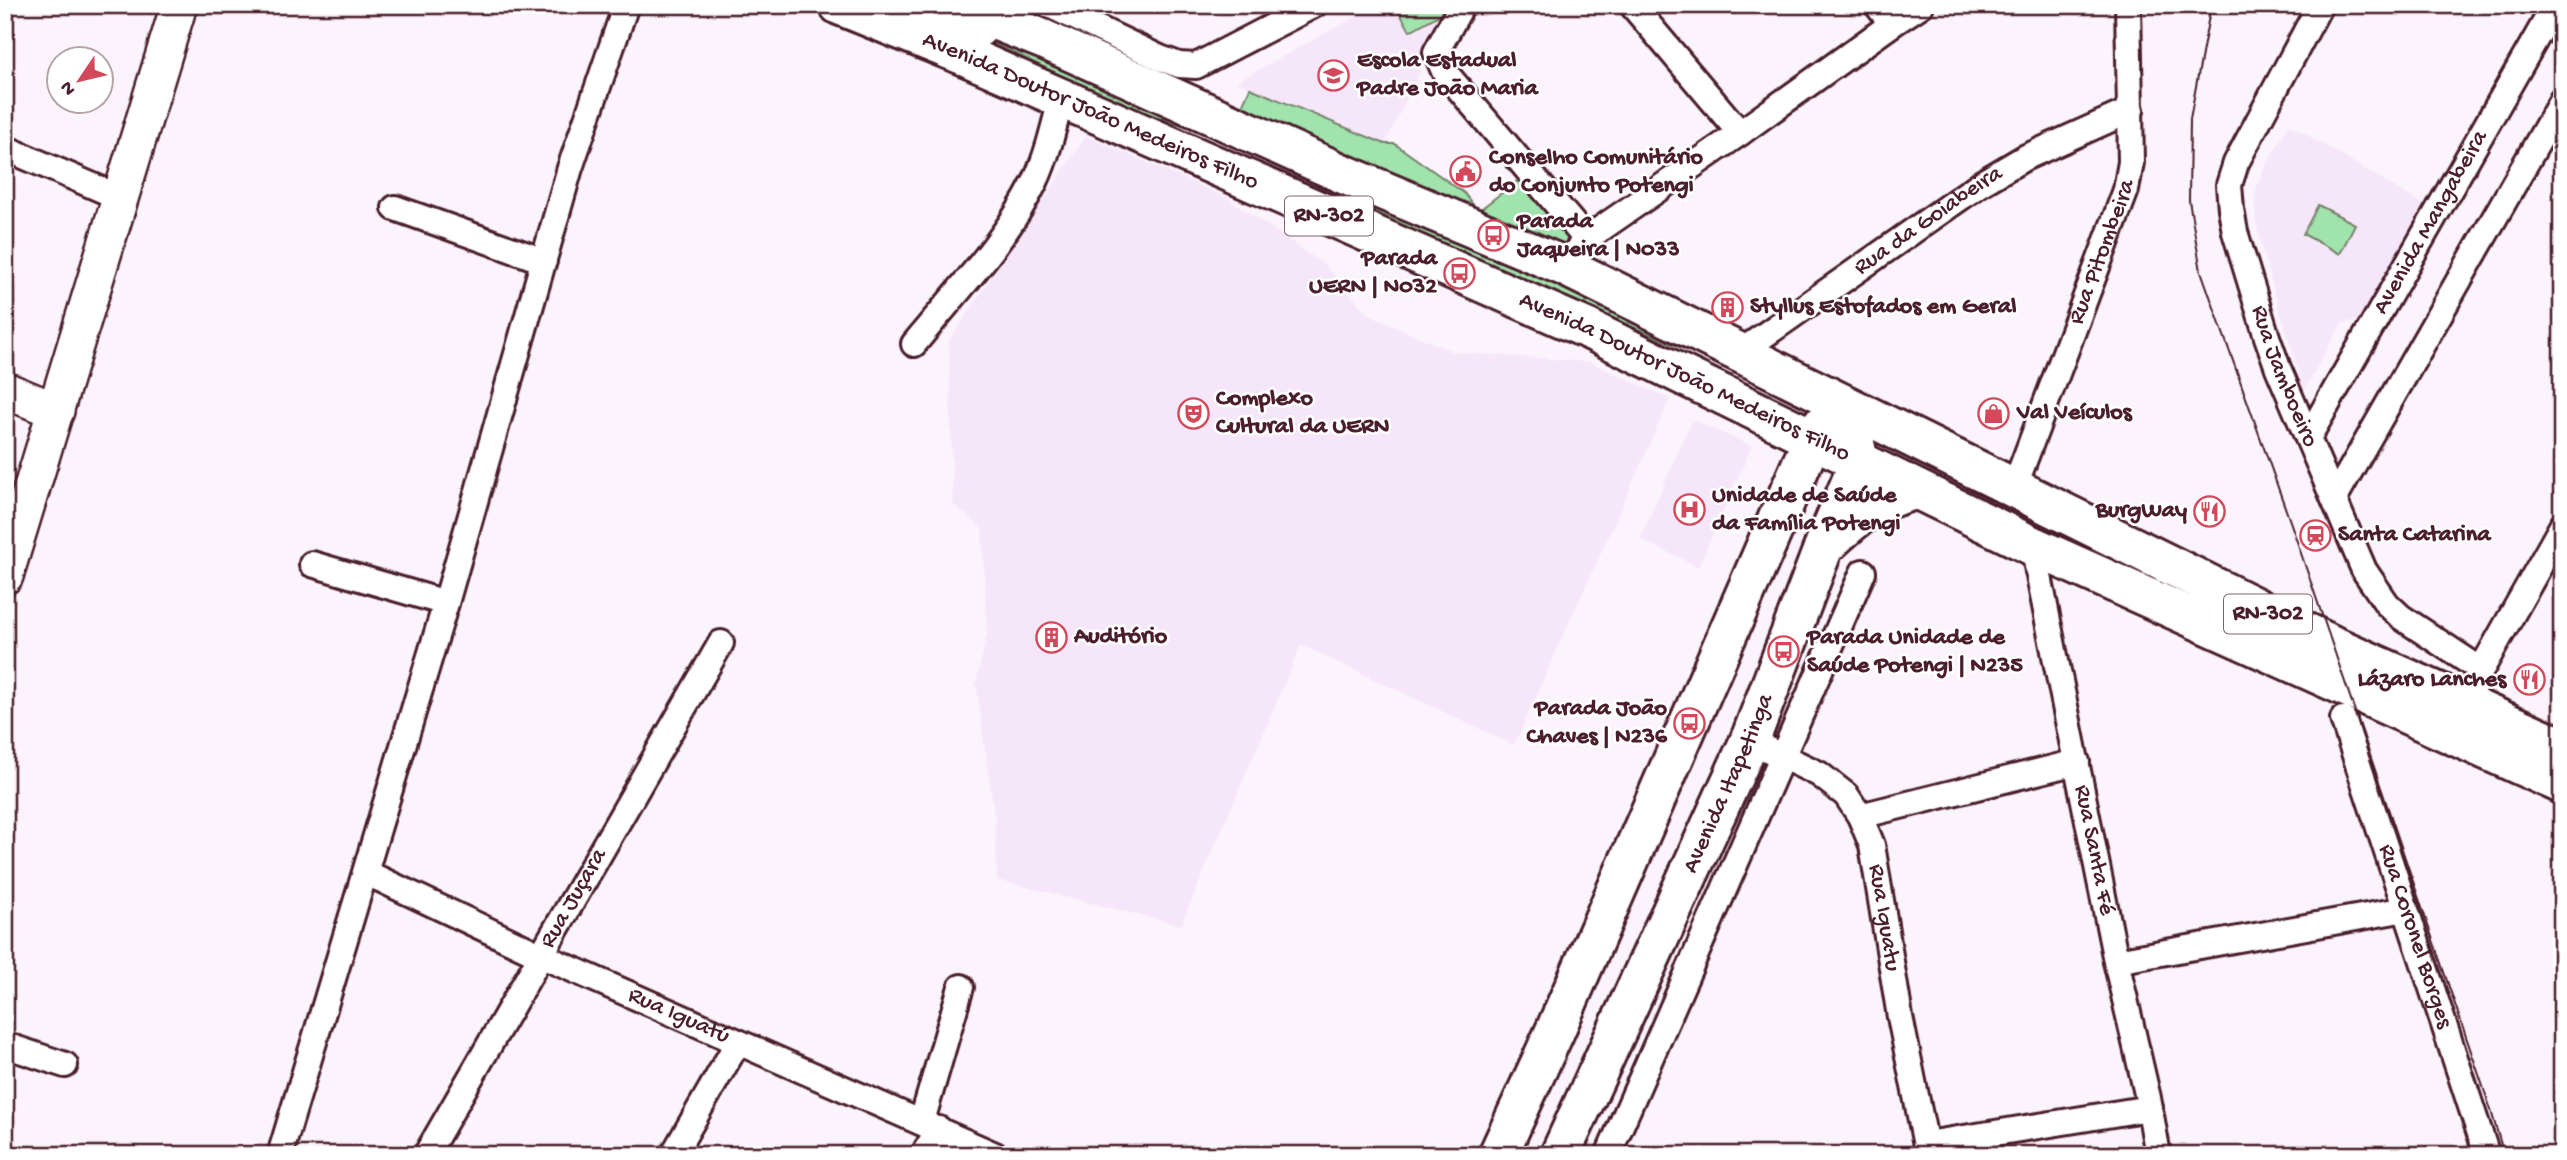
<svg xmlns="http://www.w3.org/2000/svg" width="2567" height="1160" font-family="'Gochi Hand',sans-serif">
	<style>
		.built { fill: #f6e6f9 }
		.green { fill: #a1e3ad; stroke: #76816c; stroke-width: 2 }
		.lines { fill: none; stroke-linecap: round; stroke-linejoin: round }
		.minor-casing { stroke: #4a1f2b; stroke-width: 30 }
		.secondary-casing { stroke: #4a1f2b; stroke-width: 40 }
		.primary-casing { stroke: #4a1f2b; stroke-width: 44 }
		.minor { stroke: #fff; stroke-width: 24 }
		.secondary { stroke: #fff; stroke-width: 35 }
		.primary { stroke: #fff; stroke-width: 38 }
		.tram { stroke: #4a1f2b; stroke-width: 2 }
		.labels { text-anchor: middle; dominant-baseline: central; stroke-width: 5; stroke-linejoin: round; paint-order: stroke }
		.shield { fill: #fff; stroke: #80626b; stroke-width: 2 }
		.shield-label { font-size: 23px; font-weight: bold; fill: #4a1f2b }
		.poi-label { font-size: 24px; font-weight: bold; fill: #4a1f2b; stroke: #fff; text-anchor: start }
		.street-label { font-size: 24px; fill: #4a1f2b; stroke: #fff }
	</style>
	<rect width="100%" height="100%" fill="#fbf4fc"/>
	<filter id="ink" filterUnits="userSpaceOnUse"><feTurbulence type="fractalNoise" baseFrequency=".0143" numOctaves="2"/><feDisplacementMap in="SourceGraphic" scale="14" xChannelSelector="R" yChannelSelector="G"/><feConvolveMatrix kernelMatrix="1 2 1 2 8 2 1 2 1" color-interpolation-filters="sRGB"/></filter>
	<g filter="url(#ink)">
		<g class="built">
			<path d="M1377 5H1452L1385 144 1236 82Z"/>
			<path d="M2289 124 2426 206 2362 320 2342 323 2304 390 2266 264 2256 223 2255 203 2256 189 2263 171Z"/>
			<path d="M1086 136 1228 198 1326 266 1367 313 1412 334 1454 352 1590 362 1670 399 1514 745 1301 645 1181 925 997 880 995 820 976 684 987 633 982 528 953 504 949 341Z"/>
			<path d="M1692 420 1752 446 1698 567 1640 539Z"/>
		</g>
		<g class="green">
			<path d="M1395 5H1443L1446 11 1410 31Z"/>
			<path d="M986 40 1010 42 1209 133C1131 114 1059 73 986 40Z"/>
			<path d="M1250 88 1385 144H1395L1464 193 1478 211 1525 175 1579 239 1564 254 1237 117Z"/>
			<path d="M1353 186 1593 290 1756 380 1345 203Z"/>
			<path d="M2318 205 2355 224 2340 254 2303 234Z"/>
		</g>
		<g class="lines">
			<defs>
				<g id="minor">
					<path d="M1049 5 1160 58 1179 65 1196 66 1314 5"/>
					<path d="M1462 5 1436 52 1444 71 1586 239"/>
					<path d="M1632 5 1740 133"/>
					<path d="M1877 5 1892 24"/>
					<path id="s1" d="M2320 5 2236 163 2229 185 2231 209 2235 232 2267 337 2278 368 2364 570 2387 604 2401 617 2481 670 2465 704"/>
					<path d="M5 148 121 198"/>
					<path d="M395 208 544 261"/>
					<path d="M1564 266 1586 239 1740 133 1892 24 1921 5"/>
					<path d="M914 344C956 292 1005 242 1035 182 1047 157 1054 127 1061 99"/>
					<path id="s2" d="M1739 353 1980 184 2024 158 2131 110"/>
					<path id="s3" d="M2308 438 2555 5"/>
					<path id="s4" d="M2014 488 2126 190 2131 162 2128 5"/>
					<path d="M2334 499 2562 100"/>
					<path id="s5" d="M2033 546 2116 961 2148 1098 2158 1155"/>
					<path d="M312 564 446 603"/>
					<path d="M2481 670 2562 526"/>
					<path id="s6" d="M2343 719 2487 1155"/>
					<path id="s7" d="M1769 750 1819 774 1846 795 1860 816 1872 845 1900 1017 1928 1155"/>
					<path d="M1860 816 2077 762"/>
					<path id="s8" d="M367 873 540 955 995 1155"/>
					<path d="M2116 961 2406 909"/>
					<path d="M5 1045 65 1065"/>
					<path d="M922 1121 961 987"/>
					<path d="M1927 1144 2150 1108"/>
					<path d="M280 1155 446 603 570 168 626 5"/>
					<path id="s9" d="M426 1155 721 643"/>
					<path d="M673 1155 738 1042"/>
					<path d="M923 1155 939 1129"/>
					<path d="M1608 1155 1863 572"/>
				</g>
				<g id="secondary">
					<path d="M5 390 56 411"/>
					<path d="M5 576 179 5"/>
				</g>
				<g id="primary">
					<path id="s10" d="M839 5 970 58 1588 329 2033 546 2562 784"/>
					<path d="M915 5 978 28"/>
					<path d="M957 5 1045 40 1341 173 1564 266 2332 645 2562 747"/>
					<path d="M1828 543C1857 516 1878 498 1917 490"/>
					<path d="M1498 1155 1555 1031 1812 440 1818 428 1828 422"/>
					<path id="s11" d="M1560 1155 1750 740 1824 546 1859 463 1854 438"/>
				</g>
			</defs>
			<use href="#minor" class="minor-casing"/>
			<use href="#secondary" class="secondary-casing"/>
			<use href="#primary" class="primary-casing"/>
			<use href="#minor" class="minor"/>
			<use href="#secondary" class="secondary"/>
			<use href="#primary" class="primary"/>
			<path class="tram" d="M2211 5 2190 119 2189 200 2201 271 2291 524 2490 1107 2504 1155"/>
		</g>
	</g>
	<defs>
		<symbol id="school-ring" viewBox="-11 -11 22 22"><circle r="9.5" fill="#fff" stroke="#d1495b" stroke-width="1.5"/><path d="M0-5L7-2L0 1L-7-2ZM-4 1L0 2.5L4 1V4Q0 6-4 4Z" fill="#d1495b"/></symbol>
		<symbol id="civic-ring" viewBox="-11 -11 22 22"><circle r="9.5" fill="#fff" stroke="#d1495b" stroke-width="1.5"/><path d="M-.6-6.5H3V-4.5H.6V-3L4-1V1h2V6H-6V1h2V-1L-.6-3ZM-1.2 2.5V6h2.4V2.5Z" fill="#d1495b"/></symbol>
		<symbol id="bus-ring" viewBox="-11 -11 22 22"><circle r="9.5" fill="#fff" stroke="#d1495b" stroke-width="1.5"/><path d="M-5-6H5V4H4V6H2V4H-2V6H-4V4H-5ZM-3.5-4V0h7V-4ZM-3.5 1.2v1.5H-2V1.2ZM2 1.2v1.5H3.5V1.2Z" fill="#d1495b"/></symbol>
		<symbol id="building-ring" viewBox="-11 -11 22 22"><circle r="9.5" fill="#fff" stroke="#d1495b" stroke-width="1.5"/><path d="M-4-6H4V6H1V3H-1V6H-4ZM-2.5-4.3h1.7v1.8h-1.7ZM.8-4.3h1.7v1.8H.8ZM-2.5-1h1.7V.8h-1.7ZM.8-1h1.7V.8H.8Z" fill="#d1495b"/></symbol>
		<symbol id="theatre-ring" viewBox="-11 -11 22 22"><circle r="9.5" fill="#fff" stroke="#d1495b" stroke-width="1.5"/><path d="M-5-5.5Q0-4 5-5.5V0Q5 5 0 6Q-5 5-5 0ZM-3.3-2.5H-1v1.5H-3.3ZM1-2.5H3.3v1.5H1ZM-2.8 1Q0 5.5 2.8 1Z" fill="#d1495b"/></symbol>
		<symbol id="shop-ring" viewBox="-11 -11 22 22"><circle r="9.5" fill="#fff" stroke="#d1495b" stroke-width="1.5"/><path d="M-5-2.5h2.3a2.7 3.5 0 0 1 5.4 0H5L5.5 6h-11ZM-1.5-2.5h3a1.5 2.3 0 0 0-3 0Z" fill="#d1495b"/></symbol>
		<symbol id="hospital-ring" viewBox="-11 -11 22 22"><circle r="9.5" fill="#fff" stroke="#d1495b" stroke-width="1.5"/><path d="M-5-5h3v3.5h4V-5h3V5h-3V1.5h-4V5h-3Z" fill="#d1495b"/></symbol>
		<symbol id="restaurant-ring" viewBox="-11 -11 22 22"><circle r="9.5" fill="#fff" stroke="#d1495b" stroke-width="1.5"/><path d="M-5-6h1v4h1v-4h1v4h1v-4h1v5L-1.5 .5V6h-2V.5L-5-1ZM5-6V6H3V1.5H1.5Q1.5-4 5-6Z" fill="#d1495b"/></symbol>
		<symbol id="station-ring" viewBox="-11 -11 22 22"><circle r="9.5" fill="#fff" stroke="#d1495b" stroke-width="1.5"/><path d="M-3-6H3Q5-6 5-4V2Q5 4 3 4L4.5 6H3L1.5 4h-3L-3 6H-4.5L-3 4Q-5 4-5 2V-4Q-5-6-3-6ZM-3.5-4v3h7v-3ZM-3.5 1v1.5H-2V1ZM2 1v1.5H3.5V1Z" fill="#d1495b"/></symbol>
	</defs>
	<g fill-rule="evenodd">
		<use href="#school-ring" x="1316" y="58" width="35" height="35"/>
		<use href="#civic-ring" x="1448" y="154" width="35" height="35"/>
		<use href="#bus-ring" x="1476" y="218" width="35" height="35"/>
		<use href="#bus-ring" x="1442" y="256" width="35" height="35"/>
		<use href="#building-ring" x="1710" y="290" width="35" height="35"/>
		<use href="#theatre-ring" x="1176" y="396" width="35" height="35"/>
		<use href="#shop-ring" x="1976" y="396" width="35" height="35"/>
		<use href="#hospital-ring" x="1672" y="492" width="35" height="35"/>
		<use href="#restaurant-ring" x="2192" y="494" width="35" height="35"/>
		<use href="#station-ring" x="2298" y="518" width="35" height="35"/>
		<use href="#building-ring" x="1034" y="620" width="35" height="35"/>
		<use href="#bus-ring" x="1766" y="634" width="35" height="35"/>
		<use href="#restaurant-ring" x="2512" y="662" width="35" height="35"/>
		<use href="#bus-ring" x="1672" y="706" width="35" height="35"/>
	</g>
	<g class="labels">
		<g class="shield">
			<rect x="1285" y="196.5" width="88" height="39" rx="5"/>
			<rect x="2224" y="594.5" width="88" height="39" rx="5"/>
		</g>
		<g class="shield-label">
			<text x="1329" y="216">RN-302</text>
			<text x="2268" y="614">RN-302</text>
		</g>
		<g class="poi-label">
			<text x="1357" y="61">Escola Estadual<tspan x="1357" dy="28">Padre João Maria</tspan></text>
			<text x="1489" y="158">Conselho Comunitário<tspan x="1489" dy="28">do Conjunto Potengi</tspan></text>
			<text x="1517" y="222">Parada<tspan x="1517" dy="28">Jaqueira | N033</tspan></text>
			<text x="1437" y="259" text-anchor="end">Parada<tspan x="1437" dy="28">UERN | N032</tspan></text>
			<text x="1750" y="307">Styllus Estofados em Geral</text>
			<text x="1216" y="399">Complexo<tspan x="1216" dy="28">Cultural da UERN</tspan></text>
			<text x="2017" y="413">Val Veículos</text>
			<text x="1712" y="496">Unidade de Saúde<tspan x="1712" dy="28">da Família Potengi</tspan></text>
			<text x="2187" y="511" text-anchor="end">BurgWay</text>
			<text x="2338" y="535">Santa Catarina</text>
			<text x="1074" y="637">Auditório</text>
			<text x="1807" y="638">Parada Unidade de<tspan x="1807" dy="28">Saúde Potengi | N235</tspan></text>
			<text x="2506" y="680" text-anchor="end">Lázaro Lanches</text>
			<text x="1667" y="709" text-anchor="end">Parada João<tspan x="1667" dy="28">Chaves | N236</tspan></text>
		</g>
		<g class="street-label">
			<text stroke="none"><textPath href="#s10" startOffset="273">Avenida Doutor João Medeiros Filho</textPath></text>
			<text stroke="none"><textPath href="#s2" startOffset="231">Rua da Goiabeira</textPath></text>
			<text stroke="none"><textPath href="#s3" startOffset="248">Avenida Mangabeira</textPath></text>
			<text stroke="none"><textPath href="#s4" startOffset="252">Rua Pitombeira</textPath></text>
			<text stroke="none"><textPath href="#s1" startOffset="402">Rua Jamboeiro</textPath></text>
			<text stroke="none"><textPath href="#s10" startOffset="924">Avenida Doutor João Medeiros Filho</textPath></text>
			<text stroke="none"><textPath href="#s11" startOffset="408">Avenida Itapetinga</textPath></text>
			<text stroke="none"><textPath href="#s5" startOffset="310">Rua Santa Fé</textPath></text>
			<text stroke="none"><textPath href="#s9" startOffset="296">Rua Juçara</textPath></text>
			<text stroke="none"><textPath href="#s7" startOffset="220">Rua Iguatu</textPath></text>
			<text stroke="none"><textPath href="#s6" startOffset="229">Rua Coronel Borges</textPath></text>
			<text stroke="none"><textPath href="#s8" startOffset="343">Rua Iguatú</textPath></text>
		</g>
	</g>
	<rect width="2567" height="1160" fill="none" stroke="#fff" stroke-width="28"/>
	<rect x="14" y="14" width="2539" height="1132" fill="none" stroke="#4a1f2b" stroke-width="2.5" filter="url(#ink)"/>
	<g transform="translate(80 80) rotate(235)"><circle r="33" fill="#ffffff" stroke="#b7a5aa" stroke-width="2"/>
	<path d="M0-5L12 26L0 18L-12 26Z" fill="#d1495b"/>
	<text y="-10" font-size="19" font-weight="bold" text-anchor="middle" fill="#4a1f2b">N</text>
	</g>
</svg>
